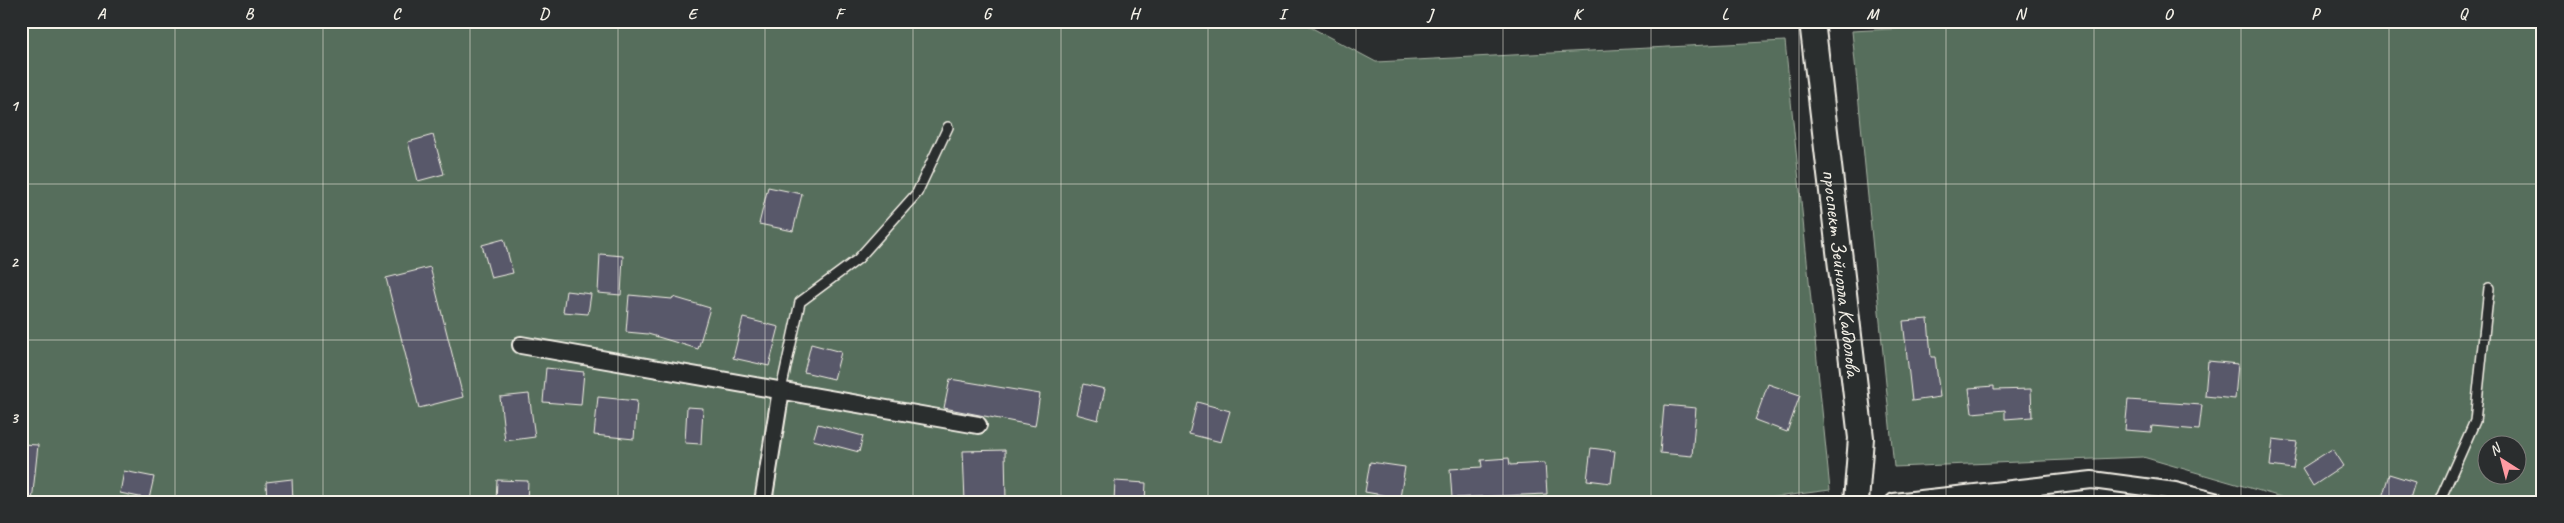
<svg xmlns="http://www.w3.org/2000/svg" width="2564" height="523" font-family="Caveat,sans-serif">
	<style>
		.green { fill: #566e5b; stroke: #a5b0a2; fill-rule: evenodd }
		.building { fill: #59596b; stroke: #f4f1e8 }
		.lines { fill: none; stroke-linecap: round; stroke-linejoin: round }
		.lane-casing { stroke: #f4f1e8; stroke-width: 12 }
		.street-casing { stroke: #f4f1e8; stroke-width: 20 }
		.secondary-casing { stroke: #f4f1e8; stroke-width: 28 }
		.lane { stroke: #2a2d2e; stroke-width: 9 }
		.street { stroke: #2a2d2e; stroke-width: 16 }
		.secondary { stroke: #2a2d2e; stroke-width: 24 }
		.grid { fill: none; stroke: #f4f1e8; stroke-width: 1; stroke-opacity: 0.55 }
		.labels { text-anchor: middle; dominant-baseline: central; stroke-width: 4; stroke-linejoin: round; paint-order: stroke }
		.street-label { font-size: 21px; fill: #f4f1e8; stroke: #2a2d2e }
		.neatline { fill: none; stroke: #f4f1e8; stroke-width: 2 }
		.grid-label { font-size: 16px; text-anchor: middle; font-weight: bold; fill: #f4f1e8 }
	</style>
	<rect width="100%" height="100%" fill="#2a2d2e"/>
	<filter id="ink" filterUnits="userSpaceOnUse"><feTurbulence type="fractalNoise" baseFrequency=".02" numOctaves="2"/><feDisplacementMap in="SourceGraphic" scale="10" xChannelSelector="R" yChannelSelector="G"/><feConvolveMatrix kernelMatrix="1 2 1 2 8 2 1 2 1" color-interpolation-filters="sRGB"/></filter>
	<g filter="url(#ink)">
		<g class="green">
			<path d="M21 21H1299L1376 62 1785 41 1830 490 1737 502H21Z"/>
			<path d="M2049 21H2543V502H2286L2281 497 2143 457 1894 467 1852 31ZM2486 446H2516V476H2486Z"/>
		</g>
		<g class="building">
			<path d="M433 135 444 174 418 181 408 142Z"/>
			<path d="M768 187 802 194 793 231 759 224Z"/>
			<path d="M504 239 513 273 491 278 482 245Z"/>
			<path d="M600 254 623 256 621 295 598 293Z"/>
			<path d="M430 267 463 397 419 408 386 278Z"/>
			<path d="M566 291 591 294 588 314 563 312Z"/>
			<path d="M629 295 672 299 673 297 710 308 698 349 648 334 626 332Z"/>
			<path d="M743 318 779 327 769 366 733 358Z"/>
			<path d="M1928 319 1931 357H1935L1940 397 1912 401 1903 321Z"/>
			<path d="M811 344 841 352 834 379 804 372Z"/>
			<path d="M2208 361 2238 364 2235 399 2205 396Z"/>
			<path d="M546 368 584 372 581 405 543 402Z"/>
			<path d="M950 379 1040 394 1035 426 944 408Z"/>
			<path d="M1083 384 1105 389 1098 420 1076 414Z"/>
			<path d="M1768 384 1800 395 1787 432 1755 420Z"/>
			<path d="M1994 386V390L2031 389 2032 417 2005 419V410L1972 413 1969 388Z"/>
			<path d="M529 394 535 437 505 441 500 397Z"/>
			<path d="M598 397 637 401 634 439 594 435Z"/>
			<path d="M2128 400 2202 405 2199 430 2152 426 2151 432 2125 430Z"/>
			<path d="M1197 402 1230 411 1221 442 1189 434Z"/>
			<path d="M1664 405 1696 408 1692 456 1660 453Z"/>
			<path d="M687 407 703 408 701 444 685 443Z"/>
			<path d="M818 424 863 436 859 452 813 440Z"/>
			<path d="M2273 439 2297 442 2293 469 2270 466Z"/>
			<path d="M21 444 38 445 32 502H21Z"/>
			<path d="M1591 448 1615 451 1611 483 1587 480Z"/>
			<path d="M2332 449 2343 466 2313 486 2302 468Z"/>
			<path d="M1005 450 1006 502H965L963 451Z"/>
			<path d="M1509 458 1510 465 1545 463 1547 494 1452 498 1450 469 1482 467 1481 460Z"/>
			<path d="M1370 462 1405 467 1400 498 1365 492Z"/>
			<path d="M124 471 154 477 149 499 120 493Z"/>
			<path d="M2389 474 2415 482 2409 502H2394L2382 498Z"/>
			<path d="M292 479 293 502H267L266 482Z"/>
			<path d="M497 480 528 481 527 502H496Z"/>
			<path d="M1115 481 1146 483 1145 502H1114Z"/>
		</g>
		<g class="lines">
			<defs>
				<g id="lane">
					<path d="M781 390 800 302 858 259 917 193 948 127"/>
					<path d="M2439 502 2475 421 2489 288"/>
				</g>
				<g id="street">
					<path d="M521 345 978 425"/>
					<path d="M763 502 781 390"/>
					<path d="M1894 502 2092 480 2175 491 2218 502"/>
				</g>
				<g id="secondary">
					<path id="s1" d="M1812 21 1861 438 1856 502"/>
				</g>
			</defs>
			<use href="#lane" class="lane-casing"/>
			<use href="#street" class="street-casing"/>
			<use href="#secondary" class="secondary-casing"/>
			<use href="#lane" class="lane"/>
			<use href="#street" class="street"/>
			<use href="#secondary" class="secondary"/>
		</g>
	</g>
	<path class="grid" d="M175 21V502M323 21V502M470 21V502M618 21V502M765 21V502M913 21V502M1061 21V502M1208 21V502M1356 21V502M1503 21V502M1651 21V502M1799 21V502M1946 21V502M2094 21V502M2241 21V502M2389 21V502M21 184H2543M21 340H2543"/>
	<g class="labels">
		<g class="street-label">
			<text stroke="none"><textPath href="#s1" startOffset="254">проспект Зейнолла Кабдолова</textPath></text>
		</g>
	</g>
	<rect width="2564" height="523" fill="none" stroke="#2a2d2e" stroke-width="55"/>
	<g transform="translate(2502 460) rotate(324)"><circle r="24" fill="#2a2d2e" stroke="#7b7b78"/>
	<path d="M0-4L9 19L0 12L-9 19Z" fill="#ff9aa2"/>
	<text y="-8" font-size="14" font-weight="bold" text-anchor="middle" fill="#f4f1e8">N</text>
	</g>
	<rect x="28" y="28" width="2508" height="468" class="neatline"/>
	<g class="grid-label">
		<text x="101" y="19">A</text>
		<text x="249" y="19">B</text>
		<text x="396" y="19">C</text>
		<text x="544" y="19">D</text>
		<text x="692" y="19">E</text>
		<text x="839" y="19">F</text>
		<text x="987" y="19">G</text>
		<text x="1134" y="19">H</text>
		<text x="1282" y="19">I</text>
		<text x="1430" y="19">J</text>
		<text x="1577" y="19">K</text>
		<text x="1725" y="19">L</text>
		<text x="1872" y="19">M</text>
		<text x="2020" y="19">N</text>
		<text x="2168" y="19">O</text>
		<text x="2315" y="19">P</text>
		<text x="2463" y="19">Q</text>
		<text x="14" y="111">1</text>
		<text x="14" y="267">2</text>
		<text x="14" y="423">3</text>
	</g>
</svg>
